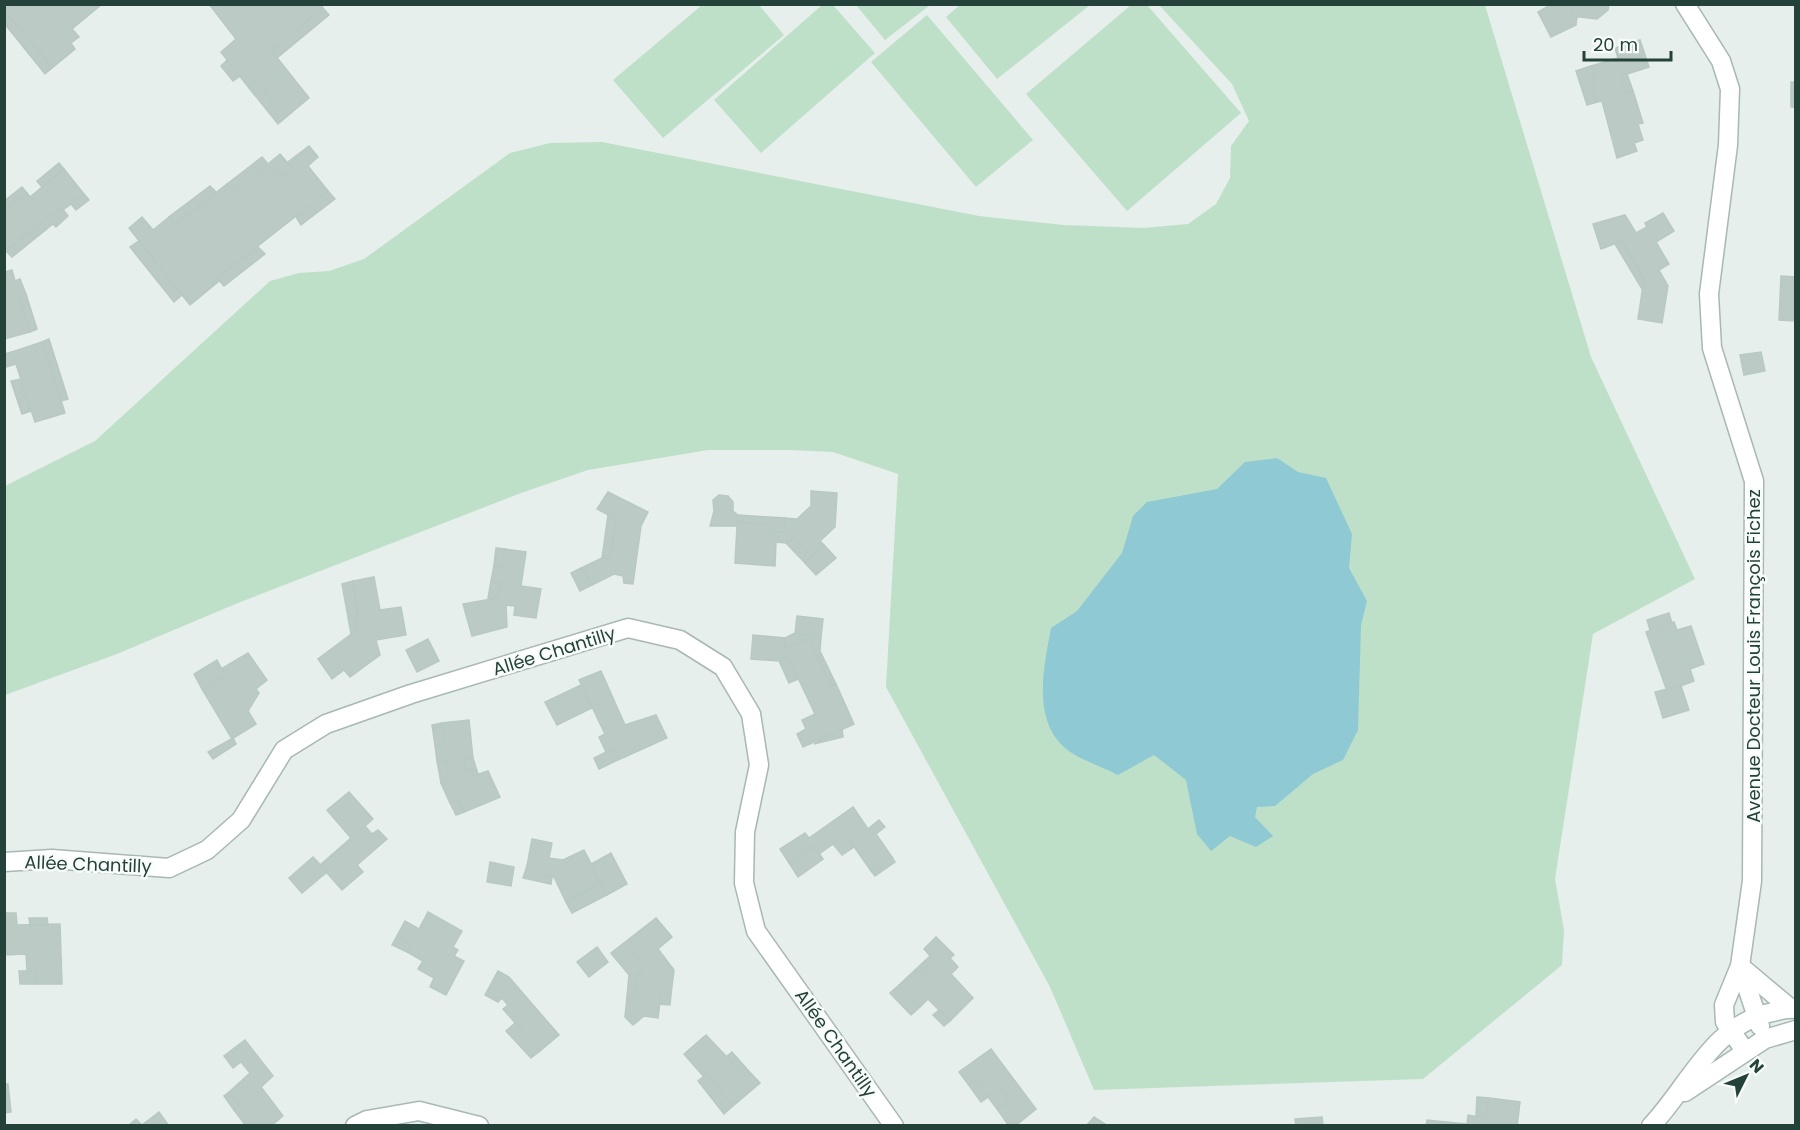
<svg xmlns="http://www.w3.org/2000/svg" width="1800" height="1130" font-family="Poppins,sans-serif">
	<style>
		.green { fill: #bfe0c8 }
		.water { fill: #8ec9d4 }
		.building { fill: #bbcac4; stroke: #b8c9c2; stroke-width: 1.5 }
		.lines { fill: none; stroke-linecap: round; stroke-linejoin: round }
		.minor-casing { stroke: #a8b8b2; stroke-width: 21 }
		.minor { stroke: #fff; stroke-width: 18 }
		.labels { text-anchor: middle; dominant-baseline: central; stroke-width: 5; stroke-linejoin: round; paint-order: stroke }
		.street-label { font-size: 18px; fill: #24423a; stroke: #f7fbf9 }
	</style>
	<rect width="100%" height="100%" fill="#e6efeb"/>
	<g class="green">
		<path d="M961 4H1090V5L997 79 946 17Z"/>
		<path d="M702 5H759L784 35 663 138 613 80Z"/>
		<path d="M822 5H833L875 53 761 153 714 100Z"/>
		<path d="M856 5H930L885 40Z"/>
		<path d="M1131 5H1147L1241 113 1127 211 1026 94Z"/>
		<path d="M1159 5H1485L1591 357 1695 579 1593 634 1555 879 1564 930 1562 965 1423 1079 1094 1090 1050 987 886 687 898 474 833 452 790 450H708L588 470 521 493 233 605 117 654 5 695V486L95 441 270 281 299 273 329 271 364 259 510 153 550 143 602 142 979 216 1064 225 1143 228 1188 224 1216 204 1230 178 1231 146 1249 121 1232 84Z"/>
		<path d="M927 15 1033 140 976 187 871 62Z"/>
	</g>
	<path class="water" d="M1277 458 1298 472 1326 478 1352 534 1349 568 1367 601 1361 625 1358 730 1343 760 1313 774 1275 806 1257 807 1255 817 1273 836 1256 847 1230 836 1211 851 1197 834 1186 780 1154 755 1118 775C1103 767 1075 758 1064 747 1032 718 1044 666 1051 628L1077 611 1122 553 1133 516 1147 502 1217 489 1245 462Z"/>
	<g class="building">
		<path d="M4 4H102L72 29 79 37 71 43 75 49 52 68 4 10Z"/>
		<path d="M209 4H320L323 8 271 50 309 98 278 124 266 109 274 104 257 81 249 88 221 52 236 39Z"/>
		<path d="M1552 4 1573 7 1572 16H1577L1576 25 1551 37 1538 12Z"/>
		<path d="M1553 4H1609L1608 10 1597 19 1572 16 1573 7Z"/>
		<path d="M323 8 329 15 277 58 271 50Z"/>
		<path d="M4 10 52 68 45 74 4 23Z"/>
		<path d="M1640 40 1649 67 1621 76 1625 93 1633 91 1643 123 1638 124 1643 140 1634 143 1637 151 1617 158 1602 101 1597 102 1591 83 1596 81 1591 66 1618 58 1615 48Z"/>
		<path d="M227 60 240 76 233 81 221 66Z"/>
		<path d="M1591 66 1596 81 1591 83 1597 102 1587 105 1576 71Z"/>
		<path d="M1627 74 1633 91 1625 93 1621 76Z"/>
		<path d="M257 81 274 104 266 109 249 88Z"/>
		<rect x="1791" y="82" width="5" height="25"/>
		<path d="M309 146 318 157 308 166 328 191 217 278 219 281 190 305 129 228 142 217 153 230 169 217 175 225 227 184 234 191 268 164 279 178 292 168 288 162Z"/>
		<path d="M280 154 292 168 279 178 268 164Z"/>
		<path d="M262 157 268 164 234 191 227 184Z"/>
		<path d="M59 163 64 169 42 187 37 181Z"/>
		<path d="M64 169 84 194 63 210 61 207 6 251 4 211 27 193 30 197Z"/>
		<path d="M210 186 216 192 175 225 169 217Z"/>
		<path d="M22 187 27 193 4 211V201Z"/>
		<path d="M328 191 335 199 301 225 296 217Z"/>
		<path d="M84 194 89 200 76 210 71 204Z"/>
		<path d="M61 207 68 216 56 227 53 224 12 257 6 251Z"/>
		<path d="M1663 213 1674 231 1656 242 1669 264 1659 270 1668 286 1662 323 1638 319 1644 279 1622 241 1601 249 1593 224 1625 215 1636 233 1647 227 1645 223Z"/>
		<path d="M139 241 182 295 174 302 130 247Z"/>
		<path d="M1622 241 1644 279 1642 289 1615 244Z"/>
		<path d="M258 247 265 254 224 286 217 278Z"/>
		<path d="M12 270 15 281 20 279 26 294 19 297 30 332 4 339V272Z"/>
		<path d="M1781 276 1796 277V321L1779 320Z"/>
		<path d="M26 294 37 329 30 332 19 297Z"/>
		<path d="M49 339 68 399 61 401 42 342Z"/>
		<path d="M42 342 65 413 35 422 12 352Z"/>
		<path d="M12 352 16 364 6 367 4 354Z"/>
		<path d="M1761 352 1765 371 1744 375 1740 355Z"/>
		<path d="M21 379 31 411 22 414 11 381Z"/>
		<path d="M811 491 837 493 835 527 820 541 824 545 812 557 793 538 786 543 776 542 775 566 735 563 737 526H710L714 511 713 500 719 495 728 496 733 502V511L738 515 737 522 770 525 769 531 784 532 785 518 797 519 811 506Z"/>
		<path d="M608 492 648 512 641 526 633 584 624 583 623 576 614 574 592 585 581 568 602 558 610 559 616 519 597 509Z"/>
		<path d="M608 515 616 519 610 559 602 558Z"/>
		<path d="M738 515 785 518 784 532 769 531 770 525 737 522Z"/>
		<path d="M793 538 812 557 805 563 786 543Z"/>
		<path d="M824 545 836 558 816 575 805 563Z"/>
		<path d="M496 548 505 549 502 567 494 565Z"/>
		<path d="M505 549 526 552 521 586 541 589 536 618 514 615 515 606 506 605 507 627 472 636 463 604 497 598 500 582 491 581 494 565 502 567Z"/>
		<path d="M581 568 592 585 580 591 571 573Z"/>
		<path d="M374 577 380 610 401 607 406 635 376 640 380 655 350 677 344 670 332 679 318 659 358 629 354 616 358 615 353 581Z"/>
		<path d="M353 581 358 615 354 616 358 629 351 634 342 584Z"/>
		<path d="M491 581 500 582 497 598H488Z"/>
		<path d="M1669 613 1672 623 1650 630 1647 620Z"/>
		<path d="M797 616 823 619 821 637 795 633Z"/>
		<path d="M1674 622 1677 630 1691 626 1704 664 1690 669 1694 681 1667 691 1646 632Z"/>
		<path d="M795 633 821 637 820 651 836 684 831 686 809 639 784 649 785 638Z"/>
		<path d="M753 635 785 638 784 649 809 639 831 686 836 684 854 724 803 747 797 734 806 729 802 720 815 714 788 657 779 661 751 659Z"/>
		<path d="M428 639 439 661 417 672 406 650Z"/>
		<path d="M248 653 267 680 256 689 259 693 248 711 256 724 232 739 202 689 225 675 221 669Z"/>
		<path d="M788 657 798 679 789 683 779 661Z"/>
		<path d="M217 660 225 675 202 689 194 674Z"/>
		<path d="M601 671 625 725 656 715 667 738 618 760 612 749 606 752 599 737 605 734 579 680Z"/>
		<path d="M581 685 592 708 557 725 545 702Z"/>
		<path d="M1681 686 1689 710 1663 718 1655 692Z"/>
		<path d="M469 720 473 758 464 759 465 769 472 768 473 776 488 771 500 797 464 812 457 800 450 803 441 783 449 778 446 761H437L435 745 445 744 442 723Z"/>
		<path d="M442 723 445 744 435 745 432 725Z"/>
		<path d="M842 729 843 737 814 744 826 737Z"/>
		<path d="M233 738 236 744 213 759 208 752Z"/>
		<path d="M612 749 618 760 599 769 594 758Z"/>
		<path d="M473 758 478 774 473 776 472 768 465 769 464 759Z"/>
		<path d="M437 761H446L449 778 441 783Z"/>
		<path d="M349 792 373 819 365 826 372 834 378 830 387 839 357 865 363 872 342 890 320 865 351 838 327 810Z"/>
		<path d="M457 800 464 812 456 815 450 803Z"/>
		<path d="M853 807 868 829 879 820 885 827 876 834 892 857 871 871 846 835 819 854 814 846 789 863 780 849 805 833 809 838Z"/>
		<path d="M846 835 854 847 842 855 833 844Z"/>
		<path d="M532 839 552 843 549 858 563 860 584 850 601 883 566 902 554 877 539 875 540 869 527 866Z"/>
		<path d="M814 846 823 859 798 877 789 863Z"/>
		<path d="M611 853 627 884 607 895 591 864Z"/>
		<path d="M313 857 327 872 302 893 289 878Z"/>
		<path d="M892 857 895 862 875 876 871 871Z"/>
		<path d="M490 862 514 867 511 886 487 882Z"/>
		<path d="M527 866 540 869 539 875 552 877 551 884 523 878Z"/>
		<path d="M601 883 607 895 572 913 566 902Z"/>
		<path d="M428 912 462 931 453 947 458 950 454 956 464 961 446 995 430 987 434 978 418 969 423 961 407 952 411 944 397 936 405 921 419 929Z"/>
		<path d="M4 913H16L17 925 60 924 62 984H37L36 971 27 970 26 954 4 955Z"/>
		<path d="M29 918H47L48 925H30Z"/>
		<path d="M656 918 672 937 658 949 674 970 671 994H661L658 1018 644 1016 633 1025 625 1017 627 997H635L636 976 644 969 634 954 620 964 611 953Z"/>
		<path d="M397 936 411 944 407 952 392 945Z"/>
		<path d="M936 937 954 955 950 958 958 967 951 974 973 998 950 1021 928 999 920 1007 899 985 915 970 919 974 934 960 924 949Z"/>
		<path d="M597 947 608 962 589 977 577 962Z"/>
		<path d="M634 954 644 969 636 976 635 997H627L629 975 620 964Z"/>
		<path d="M930 956 934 960 919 974 915 970Z"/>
		<path d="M19 971H36L37 984H20Z"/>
		<path d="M498 971 509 977 559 1035 540 1051 503 1009 508 1005 502 998 498 1002 485 995Z"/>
		<path d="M899 985 920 1007 911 1015 890 993Z"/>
		<path d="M661 994H671L670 1005 659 1004Z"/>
		<path d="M939 1010 950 1021 944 1026 933 1015Z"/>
		<path d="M515 1023 540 1051 531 1058 506 1031Z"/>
		<path d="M706 1035 741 1072 746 1068 760 1083 733 1106 707 1074 704 1077 684 1054Z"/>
		<path d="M245 1040 273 1076 261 1087 283 1116 271 1126H246L234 1110 239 1105 229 1092 250 1073 241 1062 233 1068 224 1056Z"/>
		<path d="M991 1049 1036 1109 1015 1126H1009L997 1109 1009 1100 1000 1089 988 1097 975 1080 968 1084 959 1072Z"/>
		<path d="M732 1052 746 1068 741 1072 727 1056Z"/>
		<path d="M707 1074 733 1106 724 1114 698 1081Z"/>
		<path d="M975 1080 988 1097 981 1102 968 1084Z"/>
		<path d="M4 1084H8L11 1112 4 1113Z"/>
		<path d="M1000 1089 1009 1100 997 1109 988 1097Z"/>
		<path d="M229 1092 239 1105 234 1110 224 1096Z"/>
		<path d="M1477 1097 1489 1098 1486 1118 1476 1116Z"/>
		<path d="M1489 1098 1520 1102 1517 1126H1426L1427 1120 1467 1124 1468 1115 1486 1118Z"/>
		<path d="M159 1112 169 1126H128L136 1119 142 1125Z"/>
		<path d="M1094 1117 1108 1126H1086Z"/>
		<path d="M1322 1117 1323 1126H1296L1295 1119Z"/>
	</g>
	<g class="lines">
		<defs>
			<g id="minor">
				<path d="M1685 4 1721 61 1730 89 1728 145 1709 294 1712 348 1754 481 1752 881 1740 966 1724 1005 1725 1022 1745 1051"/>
				<path d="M4 862 52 859 169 868 207 850 241 820 284 750 326 724 411 694 628 628 680 640 723 667 751 714 759 765 745 832 744 883 756 931 894 1126"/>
				<path d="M1740 966 1760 1026"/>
				<path d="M1741 967 1790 1008"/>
				<path d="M1685 1092 1765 1039 1796 1030"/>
				<path d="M355 1126 367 1120 419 1111 479 1126"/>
				<path d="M1651 1126C1690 1085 1712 1024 1773 1012 1780 1010 1788 1008 1796 1009"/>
			</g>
		</defs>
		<use href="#minor" class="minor-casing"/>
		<use href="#minor" class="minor"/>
	</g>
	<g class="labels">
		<g class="street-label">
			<text transform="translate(554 651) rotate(-17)">Allée Chantilly</text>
			<text transform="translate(1753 656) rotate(-90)">Avenue Docteur Louis François Fichez</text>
			<text transform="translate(88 864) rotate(2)">Allée Chantilly</text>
			<text transform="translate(836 1043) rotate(55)">Allée Chantilly</text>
		</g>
	</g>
	<rect width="1800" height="1130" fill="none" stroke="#24423a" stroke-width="12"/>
	<g transform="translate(1746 1076) rotate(47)" stroke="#f7fbf9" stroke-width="4.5" paint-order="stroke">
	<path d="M0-4.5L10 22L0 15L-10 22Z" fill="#24423a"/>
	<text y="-9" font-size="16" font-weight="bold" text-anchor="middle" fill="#24423a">N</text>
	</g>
	<path d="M1584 51v9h87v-9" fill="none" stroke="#24423a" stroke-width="3"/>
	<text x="1593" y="51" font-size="18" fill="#24423a" stroke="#f7fbf9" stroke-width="4.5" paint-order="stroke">20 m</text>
</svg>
